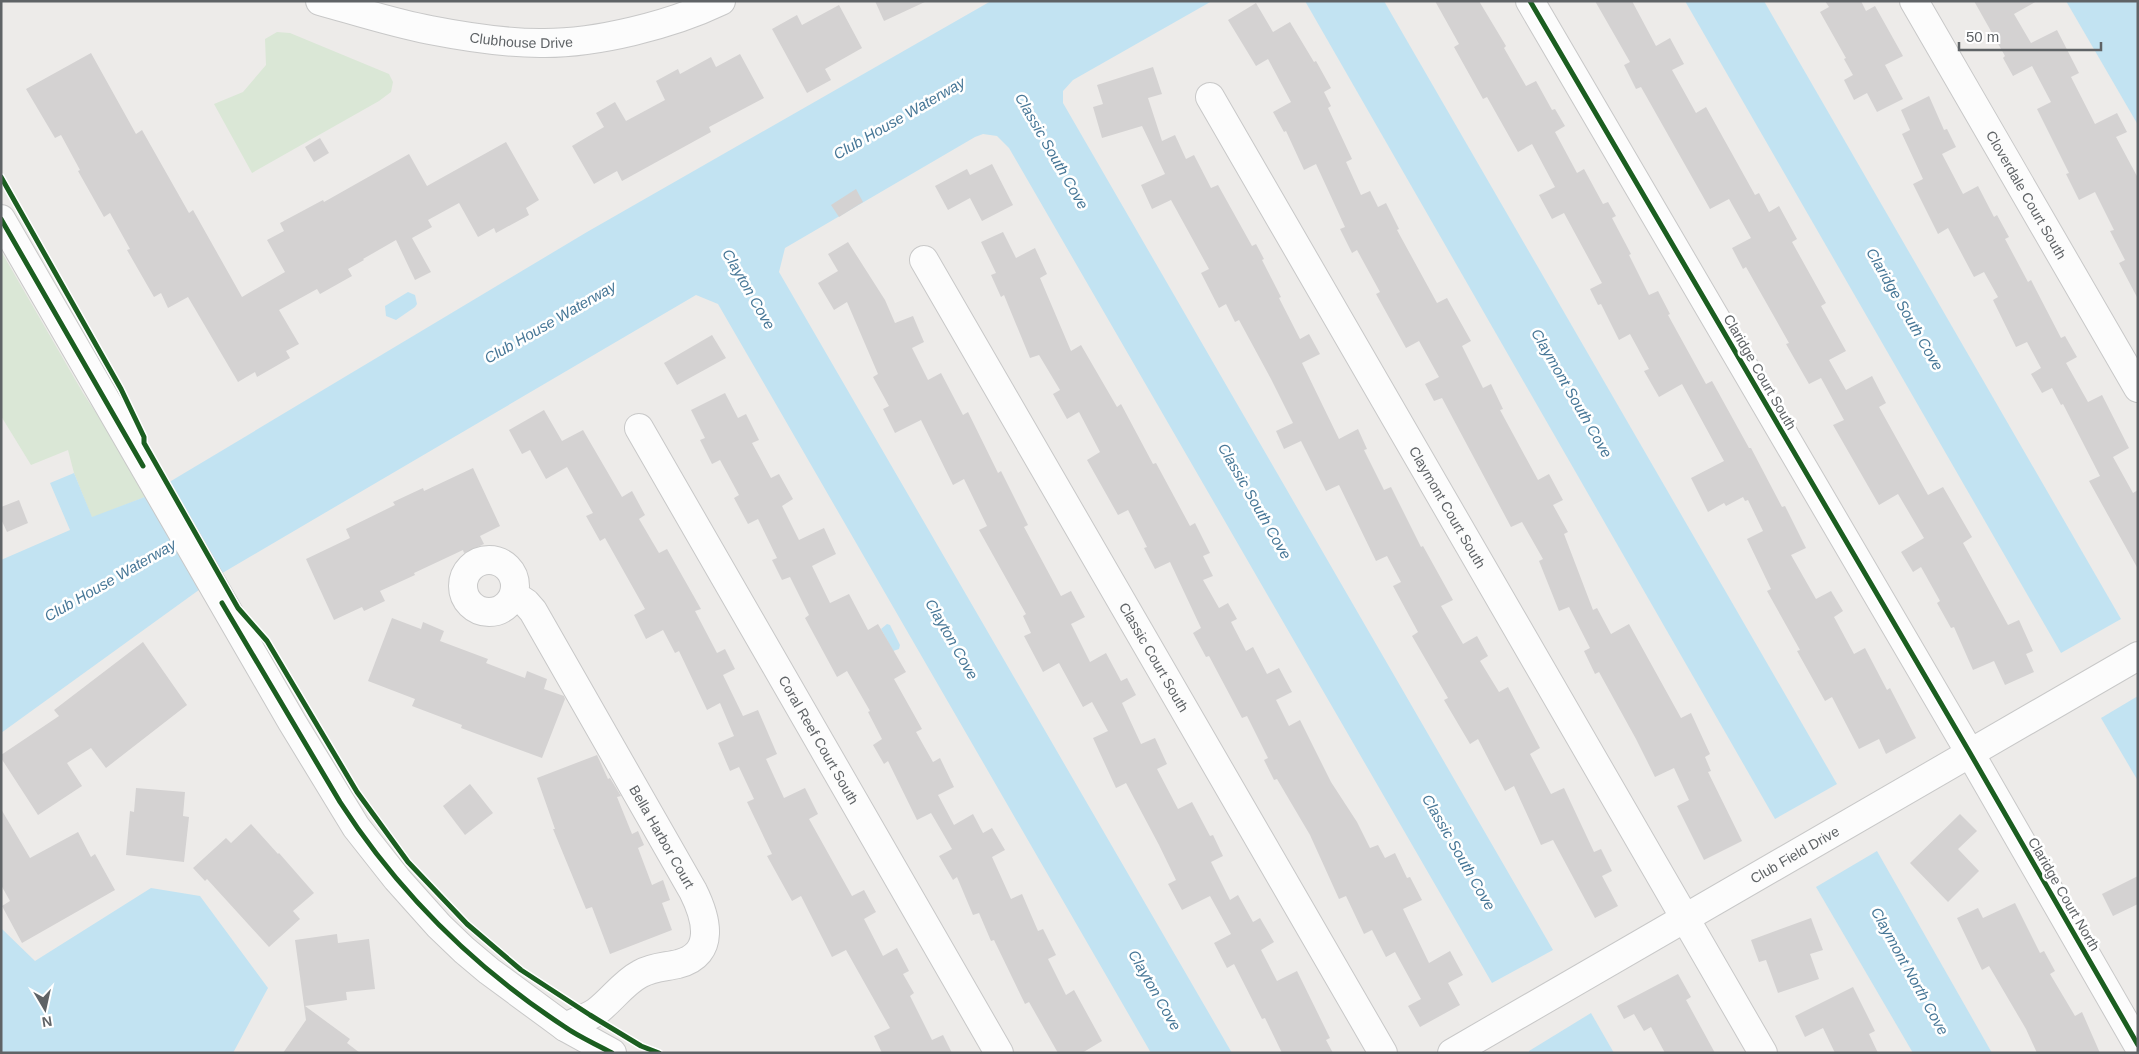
<svg xmlns="http://www.w3.org/2000/svg" width="2139" height="1054" font-family="Helvetica,sans-serif">
	<style>
		.green { fill: #dae7d6 }
		.water { fill: #c2e3f2 }
		.building { fill: #d4d2d2 }
		.lines { fill: none; stroke-linecap: round; stroke-linejoin: round }
		.minor-casing { stroke: #c8c8c8; stroke-width: 30 }
		.minor { stroke: #fcfcfc; stroke-width: 28 }
		.cycleway-casing { stroke: #fff; stroke-width: 8 }
		.cycleway { stroke: #1b5e20; stroke-width: 5 }
		.labels { text-anchor: middle; dominant-baseline: central; stroke-width: 5; stroke-linejoin: round; paint-order: stroke }
		.street-label { font-size: 14px; fill: #5f6366; stroke: #fff }
		.water-label { font-size: 15px; font-style: italic; fill: #477797; stroke: #fff }
	</style>
	<rect width="100%" height="100%" fill="#edebe9"/>
	<g class="green">
		<path d="M277 32 290 33 389 74 393 82 391 92 379 101 252 173 214 104 243 92 266 65 265 39Z"/>
		<path d="M1 251 83 393 150 495 92 518 74 473 68 450 31 465 1 416Z"/>
	</g>
	<g class="water">
		<path d="M991 1H1212L1073 80 1063 91V103L1553 950 1492 983 1009 148 997 136 983 134 975 137 785 248 779 272 1232 1053H1151L718 304 696 295 219 575 166 484 587 232Z"/>
		<path d="M1305 1H1384L1837 784 1775 819Z"/>
		<path d="M1685 1H1764L2121 619 2061 653Z"/>
		<path d="M2066 1H2138V125Z"/>
		<path d="M408 292 415 295 417 304 415 307 396 320 386 316 385 306Z"/>
		<path d="M74 473 92 517 150 495 203 587 1 733V560L70 530 50 483Z"/>
		<path d="M887 624 890 625 900 645 899 649 893 651 881 629Z"/>
		<path d="M2138 696V781L2101 718Z"/>
		<path d="M1877 851 1992 1053H1913L1816 887Z"/>
		<path d="M151 888 200 896 268 988 233 1053H1V928L35 961Z"/>
		<path d="M1591 1013 1614 1053H1529V1051Z"/>
	</g>
	<g class="building">
		<path d="M875 1H927L884 21Z"/>
		<path d="M1435 1H1479L1506 46 1504 48 1526 86 1536 81 1552 110 1555 109 1565 126 1555 132 1577 173 1584 169 1603 204 1608 202 1616 216 1612 218 1631 254 1629 255 1649 295 1658 291 1670 314 1668 315 1706 384 1712 381 1749 448H1751L1782 507 1785 506 1806 548 1791 555 1816 599 1831 591 1843 611 1834 617 1854 654 1865 648 1887 690 1890 688 1916 738 1886 754 1879 739 1859 749 1832 697 1825 701 1797 651 1800 650 1767 591 1771 589 1747 539 1763 531 1748 500 1745 501 1743 497 1726 506 1724 503 1708 512 1691 478 1724 461 1682 384 1659 397 1644 371 1649 369 1630 334 1619 340 1601 304 1598 305 1590 289 1602 283 1564 213 1552 219 1539 195 1555 187 1532 144 1518 152 1487 97 1483 99 1454 47 1459 44Z"/>
		<path d="M1595 1H1632L1656 46 1670 38 1684 64 1672 70 1696 113 1706 107 1755 195 1759 193 1769 212 1779 206 1797 239 1792 242 1826 303 1821 306 1846 351 1829 360 1846 390 1872 376 1886 403 1879 407 1928 495 1943 487 1972 537 1963 543 2008 625 2019 620 2033 651 2026 654 2034 672 2005 685 1994 661 1973 670 1954 627 1951 628 1937 603 1940 601 1921 567 1913 572 1901 552 1924 538 1898 494 1879 505 1833 425 1844 420 1821 378 1809 384 1786 344 1789 343 1746 267 1743 269 1732 248 1751 238 1729 199 1710 209 1641 87 1636 89 1624 65 1630 62Z"/>
		<path d="M1825 1H1861L1866 11 1875 6 1903 56 1885 65 1903 99 1877 112 1867 93 1854 100 1844 80 1853 75 1844 59 1846 58 1820 12 1829 7Z"/>
		<path d="M1974 1H2037L2014 14 2031 43 2057 30 2079 73 2071 77 2095 124 2117 113 2127 132 2116 137 2138 178V299L2119 263 2125 260 2110 231 2114 230 2095 192 2079 200 2066 174 2069 173 2037 109 2051 102 2032 66 2013 76 2003 58 2005 56Z"/>
		<path d="M1256 3 1273 32 1290 22 1314 62 1316 61 1331 88 1324 92 1331 106 1328 108 1352 159 1346 162 1361 195 1370 191 1378 207 1386 203 1399 229 1397 230 1437 303 1447 298 1471 341 1462 346 1483 388 1491 384 1503 409 1500 410 1538 480 1549 474 1563 500 1553 505 1568 532 1564 534 1593 610 1597 608 1611 634 1629 624 1681 718 1691 713 1710 754 1705 757 1711 771 1708 772 1742 841 1704 860 1677 806 1689 800 1674 768 1655 777 1636 739 1599 672 1595 674 1584 651 1590 648 1569 607 1559 611 1539 561 1543 559 1522 522 1511 527 1442 398 1434 401 1425 384 1439 377 1419 341 1406 348 1376 294 1380 292 1357 250 1352 253 1340 229 1345 227 1316 164 1304 170 1286 131 1284 132 1273 112 1291 102 1268 59 1256 66 1228 20Z"/>
		<path d="M839 5 862 48 825 69 831 80 807 93 772 29 797 15 802 25Z"/>
		<path d="M91 53 136 134 142 130 189 213 193 210 242 297 285 272 267 240 284 231 280 223 323 200 324 202 409 154 427 186 506 142 539 200 526 208 529 215 496 233 494 228 478 237 459 203 428 220 432 227 412 238 431 272 415 280 396 240 363 259 364 260 348 269 352 276 320 294 317 289 279 310 299 344 286 351 290 358 257 377 255 372 238 382 188 297 168 308 161 293 154 297 127 250 130 249 110 213 104 217 78 171 80 170 61 135 55 138 26 89Z"/>
		<path d="M740 54 764 98 709 127 711 132 622 181 617 171 594 184 572 146 604 127 596 113 615 102 626 121 665 100 656 81 678 69 680 74 711 57 716 67Z"/>
		<path d="M1153 67 1162 94 1148 98 1162 141 1175 135 1186 159 1194 155 1211 188 1218 185 1252 246 1256 244 1264 259 1262 260 1281 297 1279 298 1300 339 1309 334 1320 354 1302 363 1339 439 1358 429 1367 449 1364 450 1384 490 1391 487 1421 547 1423 546 1453 600 1441 606 1463 644 1477 636 1488 656 1480 661 1499 692 1508 687 1540 748 1530 754 1551 794 1564 788 1594 852 1601 849 1612 871 1602 876 1618 906 1595 918 1553 840 1541 845 1514 786 1505 791 1478 739 1470 744 1444 700 1448 698 1412 636 1418 632 1393 586 1401 582 1387 556 1376 561 1339 485 1326 491 1301 441 1284 449 1276 431 1293 423 1271 379 1239 320 1235 322 1226 304 1219 308 1201 273 1209 269 1171 200 1152 209 1141 185 1165 174 1142 126 1102 138 1093 107 1103 104 1097 85Z"/>
		<path d="M1929 96 1944 130 1947 129 1956 147 1942 154 1963 194 1978 186 1994 217 1997 215 2009 237 2005 239 2028 282 2031 280 2061 338 2065 336 2077 357 2066 363 2088 402 2102 395 2129 448 2113 457 2133 493 2138 490V569L2089 481 2100 476 2063 404 2061 405 2052 388 2042 393 2031 374 2041 368 2027 342 2016 347 1993 300 1998 297 1984 272 1974 277 1948 228 1938 234 1913 184 1923 179 1902 134 1910 130 1901 110Z"/>
		<path d="M320 138 329 153 314 162 305 147Z"/>
		<path d="M992 164 1013 205 982 221 970 198 948 210 935 186 967 169 970 175Z"/>
		<path d="M856 189 863 202 839 217 831 205Z"/>
		<path d="M1003 232 1016 258 1035 248 1047 274 1040 278 1071 351 1081 345 1117 407 1121 404 1153 464 1156 463 1190 526 1195 523 1210 553 1203 556 1213 576 1203 580 1219 608 1228 603 1237 619 1231 622 1246 651 1253 647 1267 674 1279 668 1292 692 1276 700 1289 726 1300 720 1331 782 1357 822 1370 848 1378 845 1385 858 1395 853 1407 878 1410 877 1422 900 1403 909 1429 963 1450 951 1463 975 1448 983 1460 1005 1420 1027 1408 1006 1421 999 1395 952 1386 957 1372 930 1364 934 1346 896 1339 899 1310 835 1277 779 1274 780 1264 760 1268 758 1247 716 1242 718 1209 656 1206 657 1193 633 1201 628 1170 562 1155 569 1144 548 1147 547 1128 510 1118 515 1087 460 1100 452 1079 412 1067 419 1053 394 1060 390 1039 355 1030 358 1004 295 1001 297 991 275 996 273 981 242Z"/>
		<path d="M848 242 885 300 895 323 913 316 924 342 912 348 928 380 941 373 963 415 968 412 998 473 1001 471 1028 525 1024 527 1061 596 1071 591 1085 617 1071 624 1090 662 1106 653 1121 681 1127 678 1136 695 1122 703 1141 744 1155 738 1167 764 1157 769 1178 809 1192 802 1210 836 1213 835 1223 856 1211 862 1230 900 1238 895 1253 922 1260 918 1274 942 1261 950 1277 981 1297 971 1330 1038 1326 1040 1333 1053H1282L1265 1018 1262 1019 1234 964 1227 968 1214 943 1231 934 1210 896 1182 910 1168 884 1176 880 1159 845 1126 783 1116 788 1093 738 1108 731 1092 702 1083 707 1059 663 1043 672 1024 636 1031 633 1023 616 1026 614 979 530 987 526 964 479 953 485 921 420 895 433 883 409 889 406 873 377 878 374 847 302 834 310 818 283 838 271 828 254Z"/>
		<path d="M712 335 726 358 677 385 664 363Z"/>
		<path d="M725 393 738 418 746 414 759 440 752 443 771 478 779 474 793 499 782 506 799 540 824 528 836 554 812 566 830 603 849 594 868 630 878 624 906 672 894 679 922 729 916 732 933 762 940 758 954 787 938 795 954 825 973 814 983 833 992 828 1005 850 992 857 1011 899 1022 894 1038 931 1043 929 1056 955 1048 959 1066 995 1074 990 1102 1041 1082 1053H1058L1029 1002 1025 1004 994 940 991 941 979 913 973 915 957 877 953 880 939 856 952 849 931 813 917 820 888 761 884 764 873 745 882 739 868 712 870 711 847 671 837 677 805 618 809 615 790 577 782 580 772 560 777 558 758 519 748 524 734 498 739 495 720 460 712 464 700 440 705 438 691 410Z"/>
		<path d="M544 410 562 441 583 430 622 497 632 491 645 515 639 519 659 553 667 549 701 609 695 611 717 653 725 649 735 669 723 675 743 716 758 710 777 754 766 759 784 798 805 788 818 814 809 819 852 896 864 890 876 912 864 919 883 956 897 948 909 971 903 974 914 993 910 996 932 1040 943 1035 952 1053H882L874 1036 890 1028 846 950 832 957 801 896 792 901 767 856 772 854 747 802 754 799 739 767 730 771 718 743 734 736 720 703 707 710 679 651 675 653 663 630 646 639 634 615 645 609 605 538 600 541 586 516 593 513 567 467 546 479 530 450 522 454 509 430Z"/>
		<path d="M473 468 500 526 480 536 484 544 464 553 463 550 414 573 415 575 380 591 385 601 364 611 362 607 334 620 306 559 350 538 346 529 395 505 393 502 423 488 424 491Z"/>
		<path d="M19 500 28 523 7 532 1 519V507Z"/>
		<path d="M392 618 421 629 423 622 444 631 440 641 488 659 486 663 525 678 527 671 547 679 544 689 564 696 565 699 542 758 461 728 462 725 412 706 415 699 368 681Z"/>
		<path d="M143 642 187 705 106 768 91 748 67 763 82 786 38 815 1 758V755L59 716 54 710Z"/>
		<path d="M597 755 608 779 610 778 621 796 617 797 632 834 638 831 644 845 638 848 652 885 663 880 670 900 662 903 672 930 610 954 592 907 586 909 553 829H555L537 778Z"/>
		<path d="M470 784 493 813 465 835 443 806Z"/>
		<path d="M136 788 185 792 183 816 189 817 184 862 126 855 130 811 134 812Z"/>
		<path d="M1 809 30 858 78 832 91 857 95 854 115 890 22 943 2 906 10 901 1 885Z"/>
		<path d="M1960 814 1977 831 1958 849 1979 871 1948 902 1910 863Z"/>
		<path d="M251 824 278 854 279 853 314 893 293 911 300 919 269 947 207 879 205 881 193 868 226 838 231 843Z"/>
		<path d="M2138 876V904L2113 916 2102 894Z"/>
		<path d="M2015 903 2040 953 2044 951 2055 971 2050 974 2075 1016 2082 1012 2100 1053H2037L2026 1029 1989 966 1982 970 1957 918 1978 908 1983 918Z"/>
		<path d="M1811 918 1823 950 1810 954 1819 979 1778 993 1766 960 1759 962 1751 940Z"/>
		<path d="M337 934 338 943 369 939 375 989 346 992 347 1000 305 1006 350 1039 347 1043 360 1053H283L306 1020 295 940Z"/>
		<path d="M1678 974 1691 997 1686 1000 1715 1053H1665L1651 1027 1644 1031 1634 1014 1624 1019 1617 1006Z"/>
		<path d="M1853 987 1875 1031 1869 1034 1878 1053H1835L1823 1028 1805 1037 1795 1016Z"/>
	</g>
	<g class="lines">
		<defs>
			<g id="minor">
				<path id="s1" d="M320 1C356 11 393 23 430 30 466 37 503 43 540 43 595 44 671 25 721 1"/>
				<path d="M1530 1 1970 753 2138 1045"/>
				<path id="s2" d="M1914 1 2138 388"/>
				<path id="s3" d="M1210 97 1763 1053"/>
				<path d="M1 219 292 722 356 827 397 879 439 926 464 950 489 971 565 1027 612 1053"/>
				<path id="s4" d="M924 260 1383 1053"/>
				<path id="s5" d="M639 428 999 1053"/>
				<circle cx="489" cy="586" r="26"/>
				<path id="s6" d="M514 595 526 603 533 611 693 891C706 917 717 954 678 964 665 967 652 967 640 974 623 983 612 1000 596 1012 587 1018 575 1022 565 1027"/>
				<path id="s7" d="M1452 1053 2138 656"/>
			</g>
		</defs>
		<use href="#minor" class="minor-casing"/>
		<use href="#minor" class="minor"/>
		<defs>
			<g id="cycleway">
				<path d="M1530 1 1970 753 2138 1045"/>
				<path d="M1 177 121 389 144 437V443L238 608 267 641 357 792 408 862 467 924 521 970 590 1015 641 1046 659 1053"/>
				<path d="M1 219 143 466"/>
				<path d="M222 603 340 802C398 892 475 968 565 1027 579 1037 596 1044 612 1053"/>
			</g>
		</defs>
		<use href="#cycleway" class="cycleway-casing"/>
		<use href="#cycleway" class="cycleway"/>
	</g>
	<g class="labels">
		<g class="street-label">
			<text stroke="none"><textPath href="#s1" startOffset="206">Clubhouse Drive</textPath></text>
			<text stroke="none"><textPath href="#s2" startOffset="224">Cloverdale Court South</textPath></text>
			<text transform="translate(1760 372) rotate(60)">Claridge Court South</text>
			<text stroke="none"><textPath href="#s3" startOffset="474">Claymont Court South</textPath></text>
			<text stroke="none"><textPath href="#s4" startOffset="459">Classic Court South</textPath></text>
			<text stroke="none"><textPath href="#s5" startOffset="360">Coral Reef Court South</textPath></text>
			<text stroke="none"><textPath href="#s6" startOffset="285">Bella Harbor Court</textPath></text>
			<text stroke="none"><textPath href="#s7" startOffset="396">Club Field Drive</textPath></text>
			<text transform="translate(2064 894) rotate(60)">Claridge Court North</text>
		</g>
		<g class="water-label">
			<text transform="translate(899 118) rotate(-30)">Club House Waterway</text>
			<text transform="translate(1052 151) rotate(60)">Classic South Cove</text>
			<text transform="translate(749 289) rotate(60)">Clayton Cove</text>
			<text transform="translate(1905 309) rotate(60)">Claridge South Cove</text>
			<text transform="translate(550 322) rotate(-30)">Club House Waterway</text>
			<text transform="translate(1572 393) rotate(60)">Claymont South Cove</text>
			<text transform="translate(1255 501) rotate(60)">Classic South Cove</text>
			<text transform="translate(110 580) rotate(-30)">Club House Waterway</text>
			<text transform="translate(952 639) rotate(60)">Clayton Cove</text>
			<text transform="translate(1459 852) rotate(60)">Classic South Cove</text>
			<text transform="translate(1910 971) rotate(61)">Claymont North Cove</text>
			<text transform="translate(1155 990) rotate(60)">Clayton Cove</text>
		</g>
	</g>
	<rect width="2139" height="1054" fill="none" stroke="#5f6366" stroke-width="5"/>
	<g transform="translate(45 1009) rotate(171)" stroke="#ffffff" stroke-width="4" paint-order="stroke">
	<path d="M0-4L9 19L0 12L-9 19Z" fill="#5f6366"/>
	<text y="-8" font-size="14" font-weight="bold" text-anchor="middle" fill="#5f6366">N</text>
	</g>
	<path d="M1959 42v8h142v-8" fill="none" stroke="#5f6366" stroke-width="2.5"/>
	<text x="1966" y="42" font-size="15" fill="#5f6366" stroke="#ffffff" stroke-width="4" paint-order="stroke">50 m</text>
</svg>
